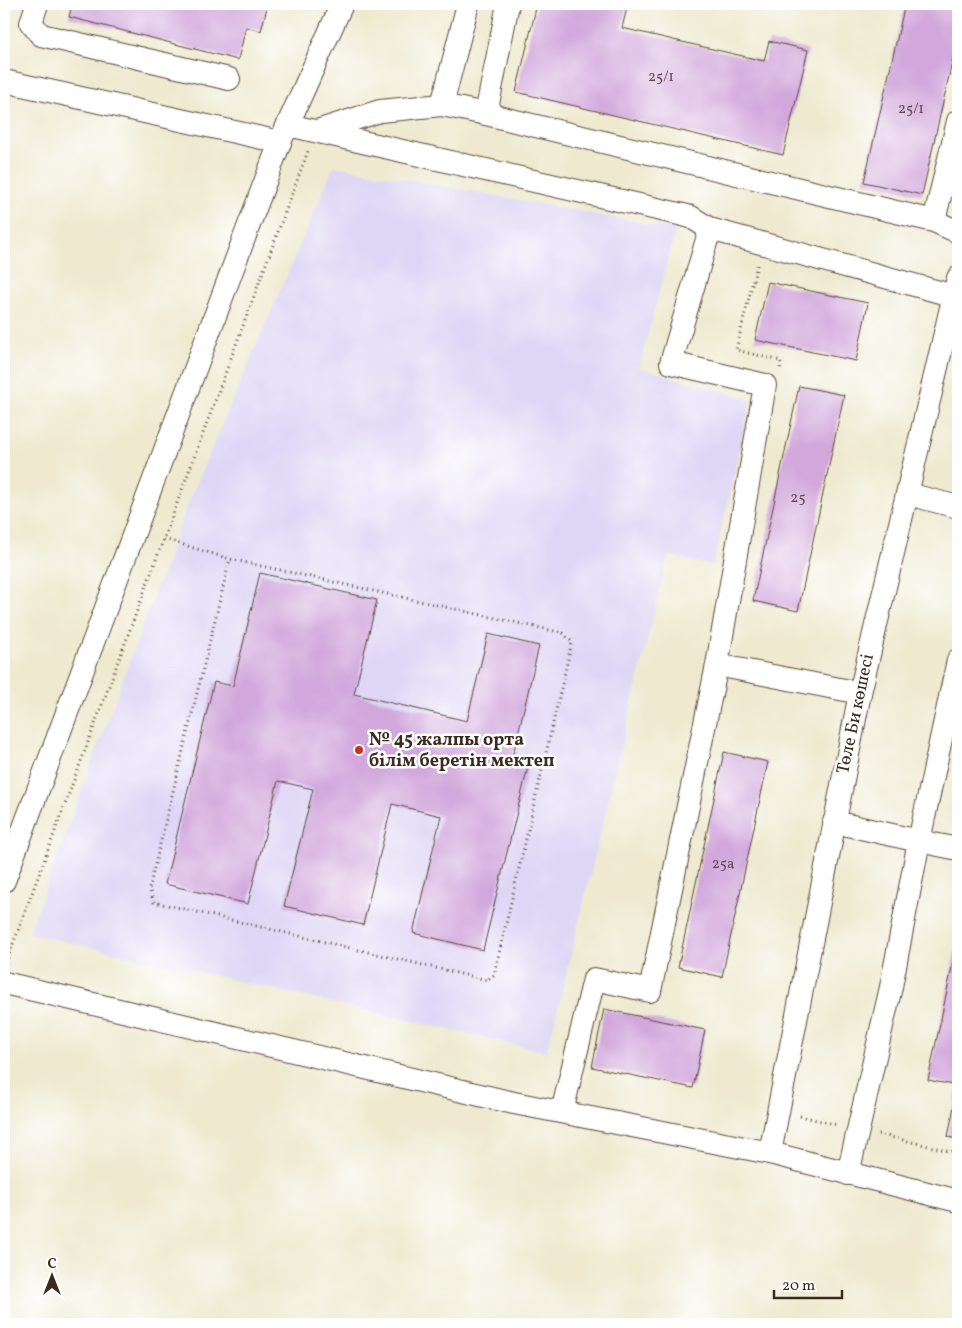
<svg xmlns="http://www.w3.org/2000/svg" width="962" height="1328" font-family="Vollkorn,serif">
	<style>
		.built { fill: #dfd5f5 }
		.building { fill: #d1a7dc }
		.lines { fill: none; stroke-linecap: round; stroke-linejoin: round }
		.minor-casing { stroke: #564739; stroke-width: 24 }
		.path { stroke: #564739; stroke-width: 3; stroke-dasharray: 1 4; stroke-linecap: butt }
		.minor { stroke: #fff; stroke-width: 22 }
		.poi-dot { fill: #c8321e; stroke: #fff; stroke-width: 2 }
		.labels { text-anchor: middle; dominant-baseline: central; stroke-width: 5; stroke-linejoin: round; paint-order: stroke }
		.number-label { font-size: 15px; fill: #60494e }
		.street-label { font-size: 18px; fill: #3b2a1e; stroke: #fff }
		.poi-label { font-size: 18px; font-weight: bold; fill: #3b2a1e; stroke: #fff; text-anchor: start }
	</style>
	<rect width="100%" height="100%" fill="#fff"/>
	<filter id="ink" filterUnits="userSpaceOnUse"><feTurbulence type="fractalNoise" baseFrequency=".02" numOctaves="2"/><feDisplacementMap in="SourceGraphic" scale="10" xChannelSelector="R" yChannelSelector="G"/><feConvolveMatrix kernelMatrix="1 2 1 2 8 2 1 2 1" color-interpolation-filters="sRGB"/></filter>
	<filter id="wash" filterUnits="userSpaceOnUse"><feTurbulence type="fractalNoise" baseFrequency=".0096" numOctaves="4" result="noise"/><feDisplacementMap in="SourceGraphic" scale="20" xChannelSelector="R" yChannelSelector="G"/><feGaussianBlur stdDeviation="1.12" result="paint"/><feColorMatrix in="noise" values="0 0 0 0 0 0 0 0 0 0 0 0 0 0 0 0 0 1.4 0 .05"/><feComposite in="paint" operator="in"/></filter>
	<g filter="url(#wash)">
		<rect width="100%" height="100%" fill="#eee9cf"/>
		<path class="built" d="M334 166 676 229 639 367 751 400 713 566 668 555 547 1052 29 933 187 506Z"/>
		<g id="blocks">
			<g class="building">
				<path d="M72 4H268L261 31 246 27 238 60 69 17Z"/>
				<path d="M537 4H628L622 28 764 61 769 41 808 50 783 155 516 92Z"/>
				<path d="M905 4H958V36L922 195 864 182Z"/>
				<path d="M768 282 868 303 856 361 755 340Z"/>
				<path d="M799 386 844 395 798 611 753 601Z"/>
				<path d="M260 573 377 600 354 694 467 721 488 634 539 646 511 763 528 767 483 950 413 933 441 816 392 804 363 925 284 906 313 789 278 781 248 904 165 884 214 682 233 686Z"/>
				<path d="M724 752 768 762 722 977 678 967Z"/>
				<path d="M958 939V1086L928 1080Z"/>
				<path d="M604 1009 705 1030 693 1088 592 1067Z"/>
				<path d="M957 1091H958V1139L948 1137Z"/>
			</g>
		</g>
	</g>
	<g filter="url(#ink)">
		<use href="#blocks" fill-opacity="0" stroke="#564739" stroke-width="1"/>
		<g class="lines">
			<defs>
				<g id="minor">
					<path d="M37 4 31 23 41 35 229 79"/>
					<path d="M468 4 442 105 486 114"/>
					<path d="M508 4 486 114 934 221 958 232"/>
					<path d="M4 81 280 142"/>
					<path d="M288 125 679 214 691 217 710 229"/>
					<path d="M317 131 380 111 442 105"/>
					<path d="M934 221 958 121"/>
					<path d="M908 494 958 507"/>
					<path d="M717 665 860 693"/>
					<path d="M834 822 919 841 958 660"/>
					<path d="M4 881 280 142 342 4"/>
					<path d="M4 983 514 1103 770 1153 958 1201"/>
					<path d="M562 1112 594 979 650 991 717 665 765 385 671 363 710 229 954 296"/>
					<path d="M770 1153 860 693 958 278"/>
					<path d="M848 1174 891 987 919 841 958 849"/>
				</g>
			</defs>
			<use href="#minor" class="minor-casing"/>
			<g class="path">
				<path d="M757 265 736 350 781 361 780 370"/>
				<path d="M164 539 230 559 563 633 572 642 494 975 487 980 154 902 149 889 230 559"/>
				<path d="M6 963 308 151"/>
				<path d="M800 1116 838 1125"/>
				<path d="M878 1134 958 1153"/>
			</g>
			<use href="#minor" class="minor"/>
		</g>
	</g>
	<circle class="poi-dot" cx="359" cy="750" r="5"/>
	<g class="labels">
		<g class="number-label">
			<text x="661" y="77">25/1</text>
			<text x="911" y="109">25/1</text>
			<text x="798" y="498">25</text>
			<text x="723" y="864">25а</text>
		</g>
		<g class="street-label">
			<text transform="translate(856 714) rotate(-78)">Төле Би көшесі</text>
		</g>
		<g class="poi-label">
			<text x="369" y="740">№ 45 жалпы орта<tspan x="369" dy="21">білім беретін мектеп</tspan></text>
		</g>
	</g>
	<rect width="962" height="1328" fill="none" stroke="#fff" stroke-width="20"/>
	<g transform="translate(52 1276)" stroke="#ffffff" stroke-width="4" paint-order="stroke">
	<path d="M0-4L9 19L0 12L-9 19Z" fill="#3b2a1e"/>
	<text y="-8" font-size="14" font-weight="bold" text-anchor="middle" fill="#3b2a1e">С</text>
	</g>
	<path d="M774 1290v8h68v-8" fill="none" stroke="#3b2a1e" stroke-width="2.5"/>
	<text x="782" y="1290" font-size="15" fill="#3b2a1e" stroke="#ffffff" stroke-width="4" paint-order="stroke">20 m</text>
</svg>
